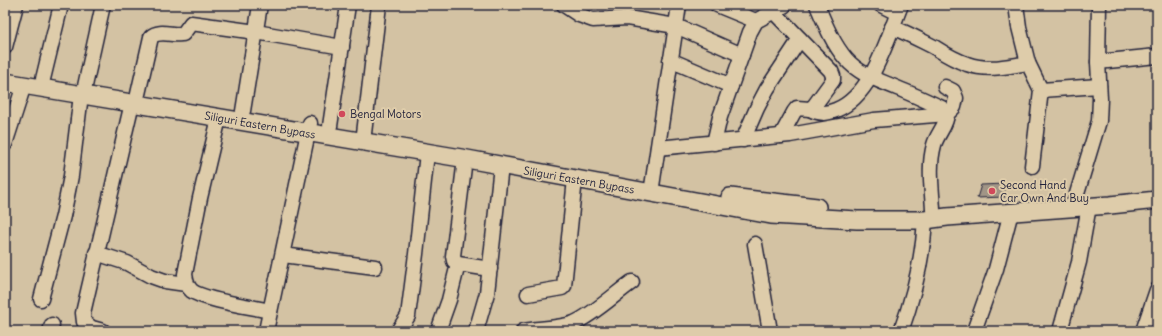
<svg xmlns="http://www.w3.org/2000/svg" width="1162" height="336" font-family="Delius,sans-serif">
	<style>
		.building { fill: #a19586; stroke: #22223b }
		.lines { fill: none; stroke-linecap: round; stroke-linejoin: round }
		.minor-casing { stroke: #22223b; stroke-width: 17 }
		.major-casing { stroke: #22223b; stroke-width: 20 }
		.minor { stroke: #deccaa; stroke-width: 14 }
		.major { stroke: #deccaa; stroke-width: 17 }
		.poi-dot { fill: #d1495b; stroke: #deccaa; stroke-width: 1.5 }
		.labels { text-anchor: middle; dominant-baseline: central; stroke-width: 4; stroke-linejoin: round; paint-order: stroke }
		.poi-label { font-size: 11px; fill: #22223b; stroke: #deccaa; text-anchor: start }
		.street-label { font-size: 11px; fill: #22223b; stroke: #deccaa }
	</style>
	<rect width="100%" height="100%" fill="#d3c2a3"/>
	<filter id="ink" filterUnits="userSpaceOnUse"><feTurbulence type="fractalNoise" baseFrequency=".025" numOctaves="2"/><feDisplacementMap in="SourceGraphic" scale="8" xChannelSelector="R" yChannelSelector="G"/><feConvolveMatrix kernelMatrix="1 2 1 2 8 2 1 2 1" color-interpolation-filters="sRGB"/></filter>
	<g filter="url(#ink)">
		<path class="building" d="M1004 184 1005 197 977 198 981 185Z"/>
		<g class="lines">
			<defs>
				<g id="minor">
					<path d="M564 5 579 15 593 20 627 18 676 26 742 55"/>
					<path d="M717 5 756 21"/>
					<path d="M817 5C825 24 833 44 846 59 860 75 878 80 897 88 912 94 927 101 942 108L947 114C947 125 937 134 934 145 928 167 932 188 933 210"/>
					<path d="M881 5 897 13"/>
					<path d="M1016 5 1019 27 1028 63 1041 90 1032 166"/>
					<path d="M773 11 831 71 833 76V80L814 106 810 109 797 108 794 112 781 136"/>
					<path d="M892 27C907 33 920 40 934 47 945 54 954 60 967 64 986 71 1008 67 1028 63"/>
					<path d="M5 47 16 5"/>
					<path d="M670 60 731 86"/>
					<path d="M1098 62 1157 56"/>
					<path d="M43 79 61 5"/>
					<path d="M85 86 103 5"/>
					<path d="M1041 90 1099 86"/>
					<path d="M138 94 151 37C159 29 173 36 183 34L191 23 256 32 342 47"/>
					<path d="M810 109C819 114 826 114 836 110 872 96 887 39 901 5"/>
					<path d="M243 111 260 5"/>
					<path d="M219 118 200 198 185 274C186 280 186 286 192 291 204 300 253 307 270 311"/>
					<path d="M330 126 348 5"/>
					<path d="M743 140 757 108 767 89 800 39"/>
					<path d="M363 142 379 5"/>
					<path d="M714 143 720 117 750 32 756 21 785 5"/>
					<path d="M5 144 24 85"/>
					<path d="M658 148 790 135 874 120 947 114 954 107 956 98 953 91 945 87"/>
					<path d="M465 159 453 256 454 261 458 264 490 269"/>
					<path d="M651 193 679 5"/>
					<path d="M1076 197 1099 121 1100 99 1098 62 1099 5"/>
					<path d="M755 244 770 331"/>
					<path d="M96 253 127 263 151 276 165 281 186 284"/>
					<path d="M283 255 375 267"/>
					<path d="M528 294 562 288 564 286 575 179"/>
					<path d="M41 299 63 216 71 176 81 95"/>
					<path d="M50 331 52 325"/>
					<path d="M103 331 92 328 84 322 83 313 132 103"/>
					<path d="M266 331 310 123"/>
					<path d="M398 331 408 316 416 254 427 153"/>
					<path d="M438 331 449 300 458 264"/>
					<path d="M476 331 487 293 501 166"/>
					<path d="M523 331C540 328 557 329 574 323 593 315 615 294 632 282"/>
					<path d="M901 331C914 295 923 259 925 220"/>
					<path d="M974 331 996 269 1011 212"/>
					<path d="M1060 331 1079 262 1089 206"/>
					<path d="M1143 331 1157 290"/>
				</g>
				<g id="major">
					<path d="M5 82 467 159 771 215 857 220H925L947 217 1110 205 1157 200"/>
					<path d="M730 197 817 207"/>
				</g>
			</defs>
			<use href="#minor" class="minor-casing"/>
			<use href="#major" class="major-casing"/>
			<use href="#minor" class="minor"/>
			<use href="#major" class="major"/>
		</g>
	</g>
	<g class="poi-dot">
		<circle cx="342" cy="114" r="4"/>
		<circle cx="992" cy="191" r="4"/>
	</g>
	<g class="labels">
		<g class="poi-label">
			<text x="350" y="114">Bengal Motors</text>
			<text x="1000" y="185">Second Hand<tspan x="1000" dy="13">Car Own And Buy</tspan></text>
		</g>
		<g class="street-label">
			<text transform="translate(260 125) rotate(10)">Siliguri Eastern Bypass</text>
			<text transform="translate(579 180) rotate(10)">Siliguri Eastern Bypass</text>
		</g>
	</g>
	<rect width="1162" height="336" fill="none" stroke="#deccaa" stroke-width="20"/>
	<rect x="10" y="10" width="1142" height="316" fill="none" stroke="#22223b" stroke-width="1.5" filter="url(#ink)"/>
</svg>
